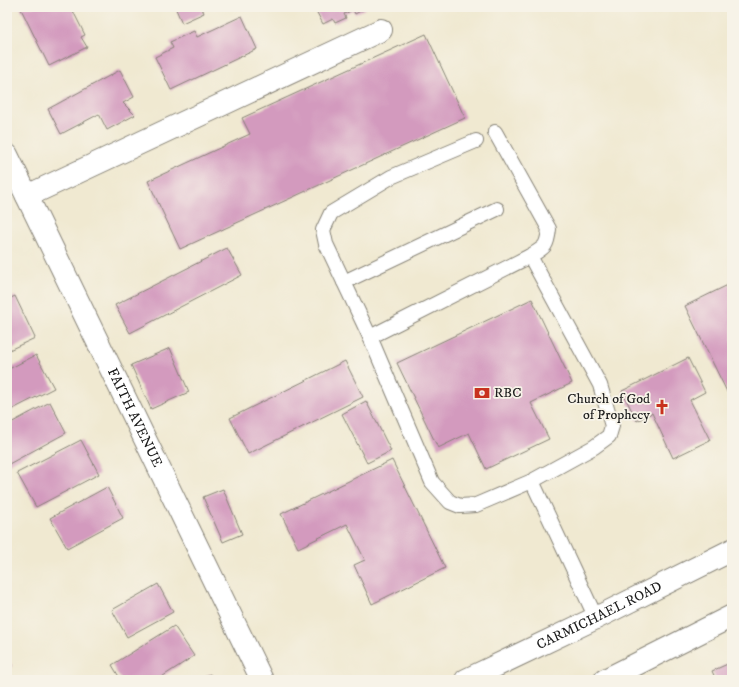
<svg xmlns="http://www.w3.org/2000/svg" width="739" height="687" font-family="'IM FELL DW Pica',serif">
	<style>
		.building { fill: #d39abe }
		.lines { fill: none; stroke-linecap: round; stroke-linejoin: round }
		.lane-casing { stroke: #868276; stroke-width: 16 }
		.street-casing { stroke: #868276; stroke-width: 24 }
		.secondary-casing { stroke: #868276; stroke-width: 24 }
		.primary-casing { stroke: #868276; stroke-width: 24 }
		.lane { stroke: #fff; stroke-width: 14 }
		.street { stroke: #fff; stroke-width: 22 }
		.secondary { stroke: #fff; stroke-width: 22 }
		.primary { stroke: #fff; stroke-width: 22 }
		.labels { text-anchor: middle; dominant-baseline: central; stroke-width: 3.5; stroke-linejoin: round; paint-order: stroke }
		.poi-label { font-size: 14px; fill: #1c1c1c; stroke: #f7f3e8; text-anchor: start }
		.street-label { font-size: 14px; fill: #1c1c1c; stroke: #f7f3e8 }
	</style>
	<rect width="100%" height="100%" fill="#f7f3e8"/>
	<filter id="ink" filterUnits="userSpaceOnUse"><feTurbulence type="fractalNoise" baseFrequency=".025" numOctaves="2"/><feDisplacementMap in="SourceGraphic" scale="8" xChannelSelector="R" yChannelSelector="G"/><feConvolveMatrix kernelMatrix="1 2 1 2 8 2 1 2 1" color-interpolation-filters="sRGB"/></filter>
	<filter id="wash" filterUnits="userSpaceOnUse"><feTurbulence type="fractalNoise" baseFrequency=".012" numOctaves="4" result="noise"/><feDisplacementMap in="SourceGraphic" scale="16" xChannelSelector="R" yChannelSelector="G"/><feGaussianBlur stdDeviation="0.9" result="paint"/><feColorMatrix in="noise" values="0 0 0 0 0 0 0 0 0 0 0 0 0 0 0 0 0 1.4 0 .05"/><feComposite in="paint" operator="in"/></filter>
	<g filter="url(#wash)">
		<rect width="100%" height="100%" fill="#f0e9d1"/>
		<g id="blocks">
			<g class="building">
				<path d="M20 7H77L72 9 85 35 81 37 87 47 49 66Z"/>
				<path d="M175 7H201L204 13 182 23Z"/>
				<path d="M314 7H365L366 8 355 14 353 10 346 13 344 14 346 18 335 23 333 19 323 24Z"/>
				<path d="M242 16 257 49 171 90 155 57 173 48 170 42 194 31 197 37Z"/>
				<path d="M426 34 465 118 180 249 148 181 250 134 242 118Z"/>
				<path d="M120 70 134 97 123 103 135 115 107 130 99 114 61 134 48 109Z"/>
				<path d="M227 248 242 275 130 333 115 305Z"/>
				<path d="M732 283V402L685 306Z"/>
				<path d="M15 296 35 338 7 351V300Z"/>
				<path d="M532 299 572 383 531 403 549 439 486 469 469 433 438 448 397 363Z"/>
				<path d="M170 348 189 392 151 409 131 365Z"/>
				<path d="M36 355 54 388 7 412V370Z"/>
				<path d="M688 358 705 392 690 400 710 440 673 458 652 413 637 421 622 391Z"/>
				<path d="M345 361 363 397 248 454 230 418Z"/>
				<path d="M366 401 391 451 367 463 342 414Z"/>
				<path d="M50 402 66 433 7 465V425Z"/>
				<path d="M81 440 99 474 36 507 17 473Z"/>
				<path d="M392 460 445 568 372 604 354 565 365 560 347 524 298 548 281 514Z"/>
				<path d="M107 487 123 518 67 548 50 518Z"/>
				<path d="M223 489 242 534 223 542 203 497Z"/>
				<path d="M158 584 173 612 127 637 112 610Z"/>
				<path d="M174 626 194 656 157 680H121L112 665Z"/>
				<path d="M7 657 12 666 7 669Z"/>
				<path d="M732 662V680H716L712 671Z"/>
				<path d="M210 674 214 680H198Z"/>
			</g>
		</g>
	</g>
	<g filter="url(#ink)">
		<use href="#blocks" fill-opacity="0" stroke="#868276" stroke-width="1"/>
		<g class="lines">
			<defs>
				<g id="lane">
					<path d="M476 141 391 177 331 213 323 230 326 244 370 337 432 482 450 502 460 506 476 505 532 481 594 447 609 436 612 426 600 385 530 256"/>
					<path d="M344 282 497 209"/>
					<path d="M370 337 530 256C545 247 547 247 549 229L495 132"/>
					<path d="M532 481 596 618"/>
				</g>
				<g id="street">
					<path d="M27 196 381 30"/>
					<path d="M605 680 732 616"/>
				</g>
				<g id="secondary">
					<path id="s1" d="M7 155 262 680"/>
				</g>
				<g id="primary">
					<path id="s2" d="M466 680 596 618 732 550"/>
				</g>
			</defs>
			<use href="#lane" class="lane-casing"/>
			<use href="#street" class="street-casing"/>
			<use href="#secondary" class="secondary-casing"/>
			<use href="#primary" class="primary-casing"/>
			<use href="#lane" class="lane"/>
			<use href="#street" class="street"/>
			<use href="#secondary" class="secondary"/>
			<use href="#primary" class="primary"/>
		</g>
	</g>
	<defs>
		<symbol id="bank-bare" viewBox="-9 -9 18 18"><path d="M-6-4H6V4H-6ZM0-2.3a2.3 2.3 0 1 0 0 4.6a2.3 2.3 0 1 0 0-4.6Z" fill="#c8321e" stroke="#f7f3e8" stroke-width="2.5" paint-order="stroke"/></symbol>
		<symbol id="church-bare" viewBox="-9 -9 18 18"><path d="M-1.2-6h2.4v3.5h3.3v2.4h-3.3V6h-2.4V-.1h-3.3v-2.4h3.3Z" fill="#c8321e" stroke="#f7f3e8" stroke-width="2.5" paint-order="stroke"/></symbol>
	</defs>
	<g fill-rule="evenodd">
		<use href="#bank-bare" x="471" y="382" width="22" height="22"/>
		<use href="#church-bare" x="651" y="396" width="22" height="22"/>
	</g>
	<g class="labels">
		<g class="poi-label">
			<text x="494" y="393">RBC</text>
			<text x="650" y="399" text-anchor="end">Church of God<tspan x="650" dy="16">of Prophecy</tspan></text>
		</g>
		<g class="street-label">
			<text stroke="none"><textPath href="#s1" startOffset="292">FAITH AVENUE</textPath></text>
			<text stroke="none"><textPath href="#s2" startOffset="148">CARMICHAEL ROAD</textPath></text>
		</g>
	</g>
	<rect width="739" height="687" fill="none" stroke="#f7f3e8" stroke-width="24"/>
</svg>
